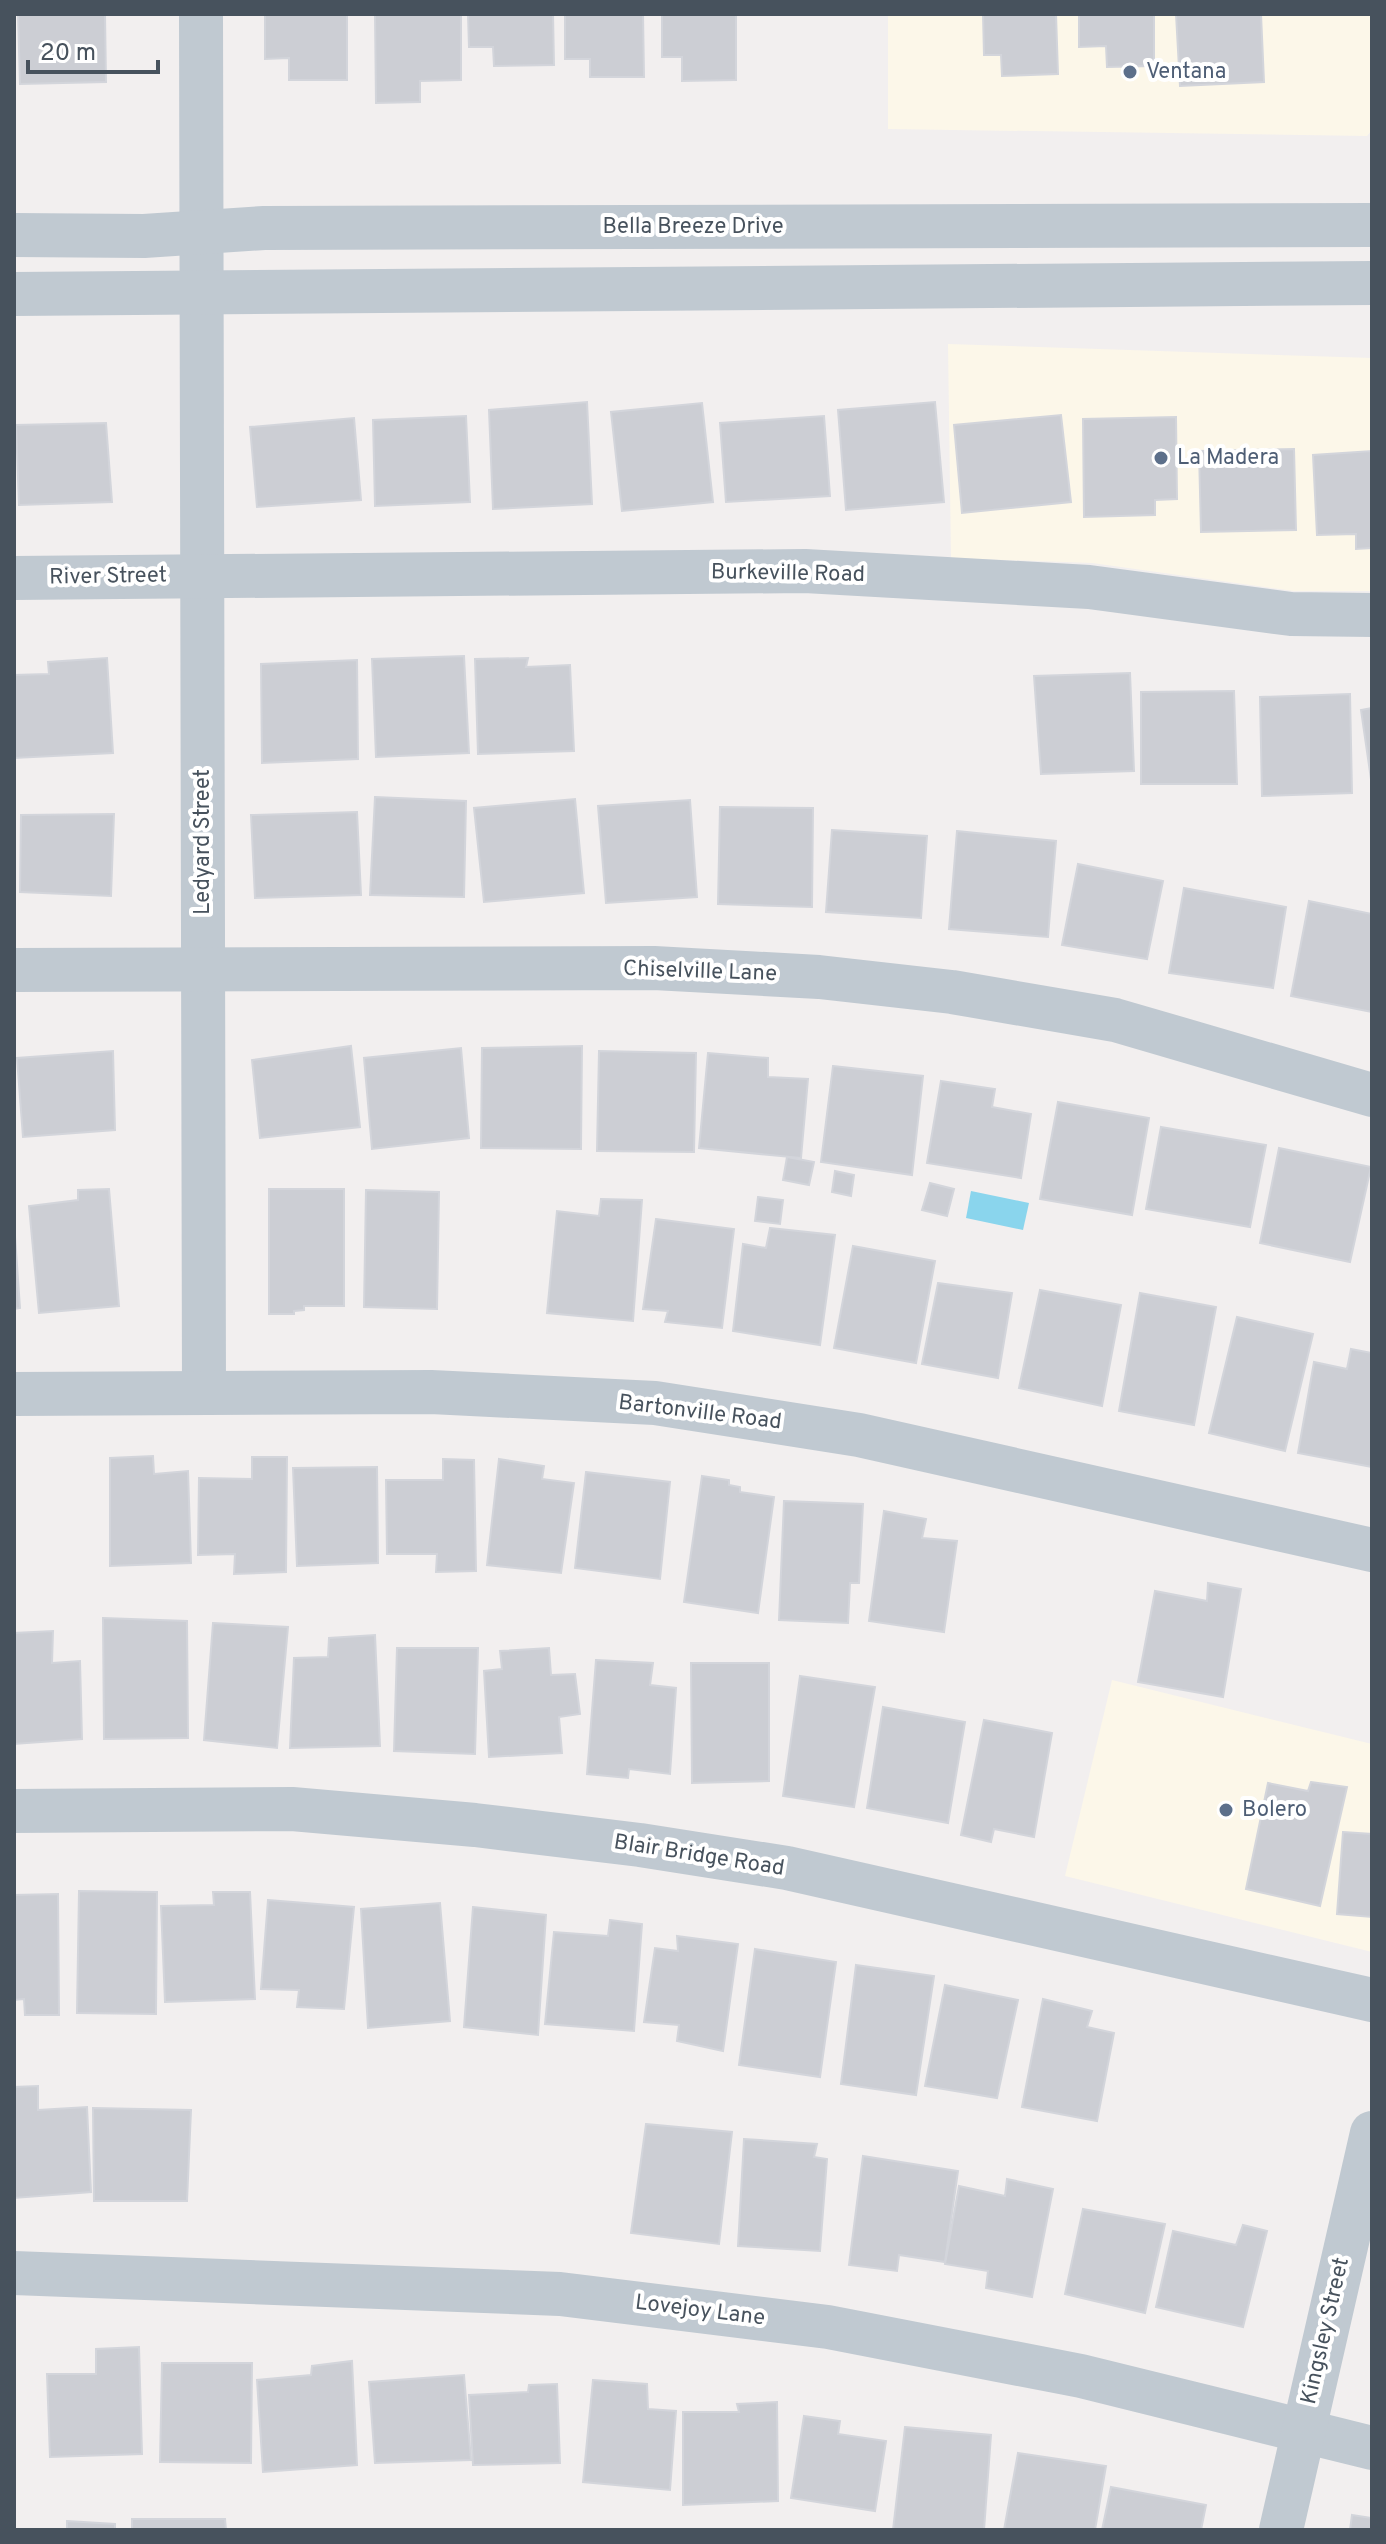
<svg xmlns="http://www.w3.org/2000/svg" width="1386" height="2544" font-family="Overpass,sans-serif">
	<style>
		.commercial { fill: #fcf7e9 }
		.water { fill: #8ad5ed }
		.building { fill: #ccced4; stroke: #d3d5db; stroke-width: 2 }
		.lines { fill: none; stroke-linecap: round; stroke-linejoin: round }
		.minor { stroke: #c0c9d1; stroke-width: 44 }
		.service-dot { fill: #5c6f8a; stroke: #fff; stroke-width: 3 }
		.labels { text-anchor: middle; dominant-baseline: central; stroke-width: 8; stroke-linejoin: round; paint-order: stroke }
		.service-label { font-size: 22px; fill: #4e5e75; stroke: #fff; text-anchor: start }
		.street-label { font-size: 22px; fill: #47525d; stroke: #fff }
	</style>
	<rect width="100%" height="100%" fill="#f2efef"/>
	<g class="commercial">
		<path d="M888 14H1372V130L1367 136 888 129Z"/>
		<path d="M948 344 1372 358V591H1294L1092 563 951 558Z"/>
		<path d="M1112 1680 1372 1744V1952L1065 1876Z"/>
	</g>
	<path class="water" d="M971 1191 1029 1203 1023 1230 966 1218Z"/>
	<g class="building">
		<path d="M18 14H105L106 82 20 84Z"/>
		<path d="M265 14H347V80H289V58L265 59Z"/>
		<path d="M375 14H461V80L420 81V102L376 103Z"/>
		<path d="M468 14H553L554 65 494 66 493 47H469Z"/>
		<path d="M565 14H643L644 77H590V59H565Z"/>
		<path d="M662 14H736V80L682 81V57H662Z"/>
		<path d="M983 14H1056L1058 74 1002 76 1001 55H984Z"/>
		<path d="M1079 14H1154V66L1107 67 1106 46 1079 47Z"/>
		<path d="M1176 14H1261L1264 82 1180 86Z"/>
		<path d="M587 402 592 504 493 509 489 410Z"/>
		<path d="M935 402 944 502 846 510 838 410Z"/>
		<path d="M702 403 713 502 622 511 611 412Z"/>
		<path d="M1061 415 1071 502 962 513 954 425Z"/>
		<path d="M466 416 470 502 375 506 373 420Z"/>
		<path d="M824 416 830 496 726 502 720 423Z"/>
		<path d="M1176 417 1177 499 1155 500V515L1084 517 1083 419Z"/>
		<path d="M354 418 361 500 257 507 250 427Z"/>
		<path d="M106 423 112 502 19 505 16 425Z"/>
		<path d="M1294 449 1296 530 1201 532 1199 451Z"/>
		<path d="M1372 451V548L1356 549V534L1317 535 1313 455Z"/>
		<path d="M464 656 469 753 376 757 372 659Z"/>
		<path d="M107 658 113 753 14 758V675L49 674 48 662Z"/>
		<path d="M528 658 526 667 570 665 574 751 478 754 475 659Z"/>
		<path d="M357 660 358 759 262 763 261 664Z"/>
		<path d="M1130 673 1134 771 1041 774 1034 676Z"/>
		<path d="M1234 691 1237 784H1141V692Z"/>
		<path d="M1350 694 1352 793 1262 796 1260 697Z"/>
		<path d="M1372 708V786L1361 710Z"/>
		<path d="M375 797 466 801 464 897 370 895Z"/>
		<path d="M575 799 584 893 484 902 474 808Z"/>
		<path d="M690 800 697 897 606 903 598 806Z"/>
		<path d="M720 807 813 808 812 907 718 904Z"/>
		<path d="M357 812 361 895 255 898 251 815Z"/>
		<path d="M114 814 111 896 20 892 21 815Z"/>
		<path d="M832 830 927 836 921 918 826 912Z"/>
		<path d="M957 831 1056 841 1048 937 949 929Z"/>
		<path d="M1078 864 1163 881 1147 959 1062 945Z"/>
		<path d="M1184 888 1286 907 1273 988 1169 973Z"/>
		<path d="M1309 901 1372 914V1012L1291 996Z"/>
		<path d="M351 1046 360 1127 260 1138 252 1060Z"/>
		<path d="M582 1046 581 1149 481 1148 482 1048Z"/>
		<path d="M461 1048 469 1138 372 1149 364 1058Z"/>
		<path d="M113 1051 115 1130 23 1137 17 1058Z"/>
		<path d="M599 1051 696 1053 694 1152 597 1151Z"/>
		<path d="M708 1053 768 1058V1077L808 1079 801 1158 699 1148Z"/>
		<path d="M833 1066 923 1076 912 1175 821 1162Z"/>
		<path d="M941 1081 995 1089 992 1107 1031 1114 1021 1178 927 1163Z"/>
		<path d="M1058 1102 1149 1118 1132 1215 1040 1199Z"/>
		<path d="M1161 1127 1266 1145 1250 1227 1146 1209Z"/>
		<path d="M1279 1148 1371 1167 1350 1262 1260 1243Z"/>
		<path d="M787 1157 814 1162 809 1185 783 1180Z"/>
		<path d="M835 1171 854 1175 851 1196 832 1192Z"/>
		<path d="M930 1183 954 1189 947 1216 922 1210Z"/>
		<path d="M109 1189 119 1306 39 1313 29 1206 78 1200V1190Z"/>
		<path d="M269 1189H344V1306H304V1310L294 1311V1314H269Z"/>
		<path d="M366 1190 439 1192 437 1309 364 1307Z"/>
		<path d="M758 1197 783 1200 780 1224 755 1221Z"/>
		<path d="M601 1199 642 1200 633 1321 547 1313 557 1211 599 1216Z"/>
		<path d="M656 1219 734 1229 722 1328 665 1322 668 1311 643 1309Z"/>
		<path d="M14 1222 20 1308 14 1309Z"/>
		<path d="M770 1228 835 1235 820 1345 733 1331 743 1244 766 1248Z"/>
		<path d="M853 1246 935 1261 916 1363 834 1348Z"/>
		<path d="M938 1283 1012 1293 998 1378 922 1364Z"/>
		<path d="M1040 1290 1121 1305 1102 1406 1019 1388Z"/>
		<path d="M1140 1293 1216 1307 1194 1425 1119 1411Z"/>
		<path d="M1237 1317 1313 1334 1285 1451 1209 1433Z"/>
		<path d="M1351 1349 1372 1353V1467L1298 1453 1314 1362 1347 1369Z"/>
		<path d="M153 1456 154 1474 188 1471 191 1563 110 1566V1458Z"/>
		<path d="M252 1457H287L286 1572 234 1574 235 1554 198 1555 199 1478 252 1479Z"/>
		<path d="M443 1459 474 1460 476 1571 436 1572 437 1554H387L386 1480H443Z"/>
		<path d="M499 1459 544 1466 542 1479 574 1483 561 1573 487 1565Z"/>
		<path d="M377 1467 378 1563 297 1566 293 1468Z"/>
		<path d="M586 1472 670 1482 660 1579 575 1568Z"/>
		<path d="M702 1476 729 1480V1485L740 1487V1492L774 1497 758 1613 684 1602Z"/>
		<path d="M784 1501 863 1504 859 1583H850L848 1623 779 1620Z"/>
		<path d="M884 1511 926 1519 922 1538 957 1541 944 1632 869 1621Z"/>
		<path d="M1208 1583 1241 1589 1223 1697 1138 1682 1155 1591 1207 1601Z"/>
		<path d="M103 1618 187 1621 188 1738 104 1739Z"/>
		<path d="M213 1623 288 1627 277 1748 204 1740Z"/>
		<path d="M53 1631 52 1663 80 1661 82 1739 14 1744V1633Z"/>
		<path d="M375 1635 380 1746 290 1748 294 1658 328 1657 329 1638Z"/>
		<path d="M397 1648H478L475 1754 394 1751Z"/>
		<path d="M549 1648 551 1675 575 1674 580 1714 559 1717 562 1753 489 1757 484 1671 502 1669 500 1651Z"/>
		<path d="M596 1660 653 1663 650 1685 676 1688 670 1774 629 1769 628 1778 587 1774Z"/>
		<path d="M691 1663H769V1781L692 1783Z"/>
		<path d="M800 1676 875 1687 854 1807 783 1796Z"/>
		<path d="M883 1707 965 1722 948 1823 867 1808Z"/>
		<path d="M984 1720 1052 1733 1034 1837 994 1829 991 1842 961 1835Z"/>
		<path d="M1311 1782 1347 1787 1320 1906 1246 1889 1268 1783 1308 1791Z"/>
		<path d="M1343 1832 1372 1834V1917L1337 1914Z"/>
		<path d="M79 1891 157 1892 156 2014 77 2013Z"/>
		<path d="M213 1892H250L255 1999 165 2002 161 1906 214 1905Z"/>
		<path d="M58 1894 59 2015H25L24 1999 14 2000V1895Z"/>
		<path d="M268 1900 354 1907 344 2009 297 2007 299 1990 261 1989Z"/>
		<path d="M440 1903 450 2021 368 2028 361 1909Z"/>
		<path d="M473 1907 546 1915 538 2035 464 2027Z"/>
		<path d="M610 1920 642 1924 634 2031 545 2024 554 1932 608 1936Z"/>
		<path d="M677 1936 738 1944 723 2051 677 2041 679 2025 644 2022 655 1948 678 1951Z"/>
		<path d="M755 1949 836 1962 820 2077 739 2065Z"/>
		<path d="M856 1965 934 1976 916 2095 841 2084Z"/>
		<path d="M945 1985 1018 2000 997 2098 925 2086Z"/>
		<path d="M1043 1999 1092 2011 1087 2027 1114 2033 1097 2121 1022 2107Z"/>
		<path d="M38 2086V2110L87 2107 91 2192 14 2198V2087Z"/>
		<path d="M93 2108 191 2110 187 2201H94Z"/>
		<path d="M646 2124 732 2132 719 2244 631 2233Z"/>
		<path d="M744 2139 817 2144 814 2157 827 2159 820 2251 738 2246Z"/>
		<path d="M863 2156 958 2171 945 2262 899 2255 897 2271 849 2265Z"/>
		<path d="M1007 2179 1053 2189 1032 2297 986 2288 988 2271 945 2264 959 2186 1005 2196Z"/>
		<path d="M1083 2209 1165 2224 1145 2313 1065 2294Z"/>
		<path d="M1243 2225 1267 2231 1243 2327 1156 2307 1173 2231 1236 2245Z"/>
		<path d="M139 2347 142 2454 50 2457 47 2374H96V2349Z"/>
		<path d="M352 2361 357 2465 263 2472 257 2380 311 2375 312 2366Z"/>
		<path d="M162 2363H252L251 2463 160 2462Z"/>
		<path d="M464 2375 471 2460 375 2463 369 2382Z"/>
		<path d="M593 2380 647 2384 648 2409 676 2411 670 2490 583 2482Z"/>
		<path d="M557 2384 560 2463 473 2465 469 2395 528 2392 529 2385Z"/>
		<path d="M777 2402 778 2501 683 2505V2412H739L737 2404Z"/>
		<path d="M804 2416 840 2421 838 2434 886 2441 875 2511 791 2498Z"/>
		<path d="M905 2427 991 2435 984 2530H893Z"/>
		<path d="M1018 2453 1106 2466 1095 2530H1004Z"/>
		<path d="M1111 2487 1206 2505 1201 2530H1102Z"/>
		<path d="M1352 2515 1372 2518V2530H1350Z"/>
		<path d="M132 2519H225L226 2530H132Z"/>
		<path d="M67 2521 115 2524V2530H67Z"/>
	</g>
	<g class="lines">
		<g class="minor">
			<path d="M201 14 204 1393"/>
			<path d="M14 235 144 236 264 228 1372 225"/>
			<path d="M14 294 1372 283"/>
			<path d="M14 578 805 571 1089 587 1291 614 1372 615"/>
			<path d="M14 970 654 968 819 977 952 992 1115 1020 1372 1095"/>
			<path d="M14 1394 431 1392 655 1403 859 1435 1372 1550"/>
			<path d="M14 1811 292 1809 475 1825 640 1845 787 1868 1372 2000"/>
			<path d="M14 2273 560 2294 828 2327 1081 2376 1372 2448"/>
			<path d="M1281 2530 1372 2133"/>
		</g>
	</g>
	<g class="service-dot">
		<circle cx="1130" cy="72" r="8"/>
		<circle cx="1161" cy="458" r="8"/>
		<circle cx="1226" cy="1810" r="8"/>
	</g>
	<g class="labels">
		<g class="service-label">
			<text x="1146" y="72">Ventana</text>
			<text x="1177" y="458">La Madera</text>
			<text x="1242" y="1810">Bolero</text>
		</g>
		<g class="street-label">
			<text x="693" y="227">Bella Breeze Drive</text>
			<text transform="translate(788 574) rotate(1)">Burkeville Road</text>
			<text transform="translate(108 577) rotate(-1)">River Street</text>
			<text transform="translate(203 842) rotate(-90)">Ledyard Street</text>
			<text transform="translate(700 972) rotate(2)">Chiselville Lane</text>
			<text transform="translate(700 1413) rotate(7)">Bartonville Road</text>
			<text transform="translate(699 1856) rotate(9)">Blair Bridge Road</text>
			<text transform="translate(700 2311) rotate(7)">Lovejoy Lane</text>
			<text transform="translate(1326 2331) rotate(-77)">Kingsley Street</text>
		</g>
	</g>
	<rect width="1386" height="2544" fill="none" stroke="#47525d" stroke-width="32"/>
	<path d="M28 60v12h130v-12" fill="none" stroke="#47525d" stroke-width="4"/>
	<text x="40" y="60" font-size="24" fill="#47525d" stroke="#ffffff" stroke-width="6" paint-order="stroke">20 m</text>
</svg>
